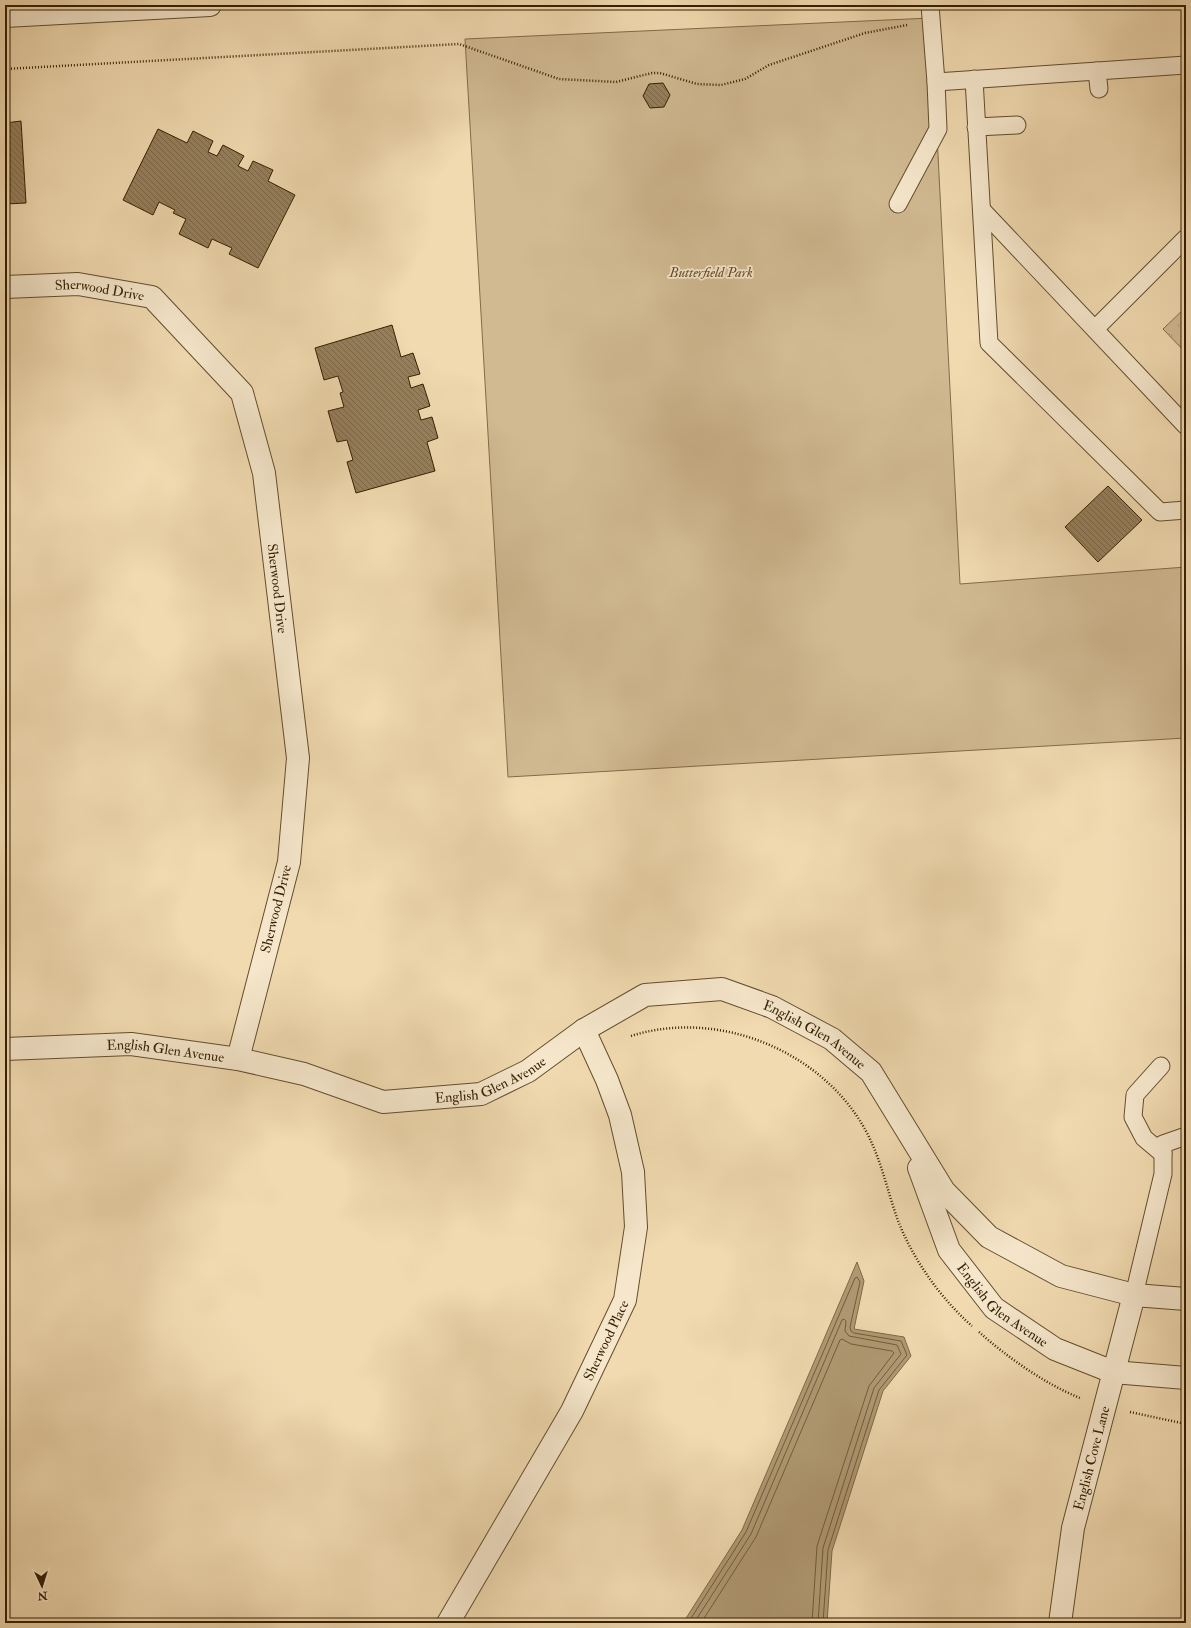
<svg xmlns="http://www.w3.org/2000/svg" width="1191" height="1628" font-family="'IM FELL Double Pica',serif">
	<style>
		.grass { fill: url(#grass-tufts); stroke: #826c49 }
		.park { fill: #d1ba92; stroke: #826c49 }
		.water { fill: #b09a74; stroke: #7e6946 }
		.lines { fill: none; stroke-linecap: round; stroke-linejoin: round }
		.shore { stroke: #725c3a; stroke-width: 1 }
		.building { fill: url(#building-back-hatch); stroke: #331f00 }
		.service-casing { stroke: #624e2c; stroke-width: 19 }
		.minor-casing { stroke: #624e2c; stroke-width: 24 }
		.tertiary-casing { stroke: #624e2c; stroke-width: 24 }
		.path { stroke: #331f00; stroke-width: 2.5; stroke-dasharray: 1 2; stroke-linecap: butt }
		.service { stroke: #f6e7cc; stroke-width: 17 }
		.minor { stroke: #f6e7cc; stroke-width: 22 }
		.tertiary { stroke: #f6e7cc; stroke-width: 22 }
		.labels { text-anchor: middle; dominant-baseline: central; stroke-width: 3.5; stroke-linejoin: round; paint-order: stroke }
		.park-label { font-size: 14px; font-style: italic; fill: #624e2c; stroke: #f6e7cc }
		.street-label { font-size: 14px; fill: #331f00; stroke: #f6e7cc }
	</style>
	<defs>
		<pattern id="grass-tufts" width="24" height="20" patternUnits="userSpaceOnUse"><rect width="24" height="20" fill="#d1ba92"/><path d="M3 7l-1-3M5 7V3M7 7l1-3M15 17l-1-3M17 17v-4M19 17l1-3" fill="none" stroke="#b49f7c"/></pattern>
		<pattern id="building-back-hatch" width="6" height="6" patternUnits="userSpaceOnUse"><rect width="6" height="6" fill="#96805c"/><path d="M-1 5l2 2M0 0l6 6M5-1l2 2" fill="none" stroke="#7b684a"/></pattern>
	</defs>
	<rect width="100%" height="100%" fill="#f1dab0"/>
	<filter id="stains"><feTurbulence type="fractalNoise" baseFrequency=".005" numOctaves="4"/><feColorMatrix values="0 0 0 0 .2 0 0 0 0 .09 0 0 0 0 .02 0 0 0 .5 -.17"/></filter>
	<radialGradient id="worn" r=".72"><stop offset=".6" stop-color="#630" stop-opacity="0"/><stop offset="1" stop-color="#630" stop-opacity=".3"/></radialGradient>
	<path class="grass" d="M1186 307V353L1163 329Z"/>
	<path class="park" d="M931 18 960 584 1186 567V738L508 777 465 39Z"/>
	<path class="water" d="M857 1262 864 1281 854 1329 904 1337 911 1356 883 1391 832 1551 827 1623H683L742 1530Z"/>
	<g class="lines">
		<g class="shore">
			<path d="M688 1623 746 1532 855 1278 857 1277 860 1282 850 1327 851 1331 854 1333 901 1341 907 1355 879 1390 828 1550 823 1623"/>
			<path d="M694 1623 751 1534 842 1320 844 1319 846 1321 845 1331 849 1336 897 1345 901 1354 874 1388 823 1548 818 1623"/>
			<path d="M701 1623 756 1537 840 1340 842 1339 851 1344 892 1351 894 1353 869 1386 817 1546 812 1623"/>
		</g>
	</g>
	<g class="building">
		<path d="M663 83 670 95 664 107 650 108 643 96 649 84Z"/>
		<path d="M21 121 26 203 5 204V123Z"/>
		<path d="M158 129 187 143 193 131 213 141 208 152 217 156 223 145 244 156 238 166 248 171 253 161 273 170 268 181 295 195 258 268 229 254 232 248 212 239 208 248 179 234 186 219 173 213 175 210 159 202 153 215 123 200Z"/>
		<path d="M392 325 401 357 413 353 420 374 408 377 411 388 423 384 430 406 418 410 421 420 432 417 438 438 427 442 435 471 356 493 347 462 353 460 347 440 337 442 328 411 344 407 340 393 343 392 338 376 324 380 315 348Z"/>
		<path d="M1108 486 1142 520 1098 562 1065 527Z"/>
	</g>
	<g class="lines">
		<defs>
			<g id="service">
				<path d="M930 5 936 82 1186 65"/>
				<path d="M1097 71 1099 89"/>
				<path d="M974 79 989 343 1160 512 1186 510"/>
				<path d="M976 127 1017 125"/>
				<path d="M898 204 938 129 936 82"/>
				<path d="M982 210 1186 426"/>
				<path d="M1095 329 1186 238"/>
				<path d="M1161 1066 1135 1095 1133 1117 1144 1138 1163 1154"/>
				<path d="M1134 1295 1163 1174V1144L1186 1136"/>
			</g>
			<g id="minor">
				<path id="s1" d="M5 287 78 284 152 297 242 393 264 473 298 758 289 862 238 1059"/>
				<path id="s2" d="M5 1049 131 1044 238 1059 304 1074 383 1102 481 1094 528 1071 584 1030 645 995 722 989 772 1007 832 1039 871 1072 944 1191 989 1237 1061 1276 1134 1295 1186 1299"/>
				<path id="s3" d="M919 1168 949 1250 994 1308 1055 1349 1113 1372 1186 1378"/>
				<path id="s4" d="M448 1623 572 1411 625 1300 636 1227 633 1172 620 1115 607 1080 584 1030"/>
				<path id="s5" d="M1060 1623 1073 1528 1134 1295"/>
			</g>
			<path id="tertiary" d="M5 16 210 5"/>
		</defs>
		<use href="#service" class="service-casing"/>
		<use href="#minor" class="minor-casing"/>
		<use href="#tertiary" class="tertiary-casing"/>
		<g class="path">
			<path d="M5 69 459 44 559 79 616 82 652 73H660L697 84 721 85 745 79 769 65 865 33 907 25"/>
			<path d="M631 1036C718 1008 824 1051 867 1133 881 1160 887 1189 897 1218 912 1258 940 1298 972 1326"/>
			<path d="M979 1332C1007 1357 1045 1384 1080 1398"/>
			<path d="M1130 1412 1186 1424"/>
		</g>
		<use href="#service" class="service"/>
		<use href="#minor" class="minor"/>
		<use href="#tertiary" class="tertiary"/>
	</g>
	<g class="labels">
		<g class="park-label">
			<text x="711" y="272">Butterfield Park</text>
		</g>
		<g class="street-label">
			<text stroke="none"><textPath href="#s1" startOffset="95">Sherwood Drive</textPath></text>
			<text stroke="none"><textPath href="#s1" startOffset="479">Sherwood Drive</textPath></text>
			<text transform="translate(276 909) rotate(-76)">Sherwood Drive</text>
			<text stroke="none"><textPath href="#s2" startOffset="857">English Glen Avenue</textPath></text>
			<text stroke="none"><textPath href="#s2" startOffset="161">English Glen Avenue</textPath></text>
			<text stroke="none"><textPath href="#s2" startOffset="497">English Glen Avenue</textPath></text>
			<text stroke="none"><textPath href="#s3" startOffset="165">English Glen Avenue</textPath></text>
			<text stroke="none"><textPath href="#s4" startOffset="324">Sherwood Place</textPath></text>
			<text stroke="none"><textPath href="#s5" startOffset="168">English Cove Lane</textPath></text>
		</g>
	</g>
	<rect width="1191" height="1628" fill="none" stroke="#f1dab0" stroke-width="20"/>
	<rect x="6" y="6" width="1179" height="1616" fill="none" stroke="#331f00" stroke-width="2"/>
	<rect x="10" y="10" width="1171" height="1608" fill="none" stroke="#331f00"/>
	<g transform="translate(42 1586) rotate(176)" stroke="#f6e7cc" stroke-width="3" paint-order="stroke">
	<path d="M0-3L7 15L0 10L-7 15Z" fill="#331f00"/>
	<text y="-6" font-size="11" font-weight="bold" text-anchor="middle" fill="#331f00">N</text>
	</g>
	<rect width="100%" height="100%" filter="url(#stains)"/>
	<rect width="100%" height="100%" fill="url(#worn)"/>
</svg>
